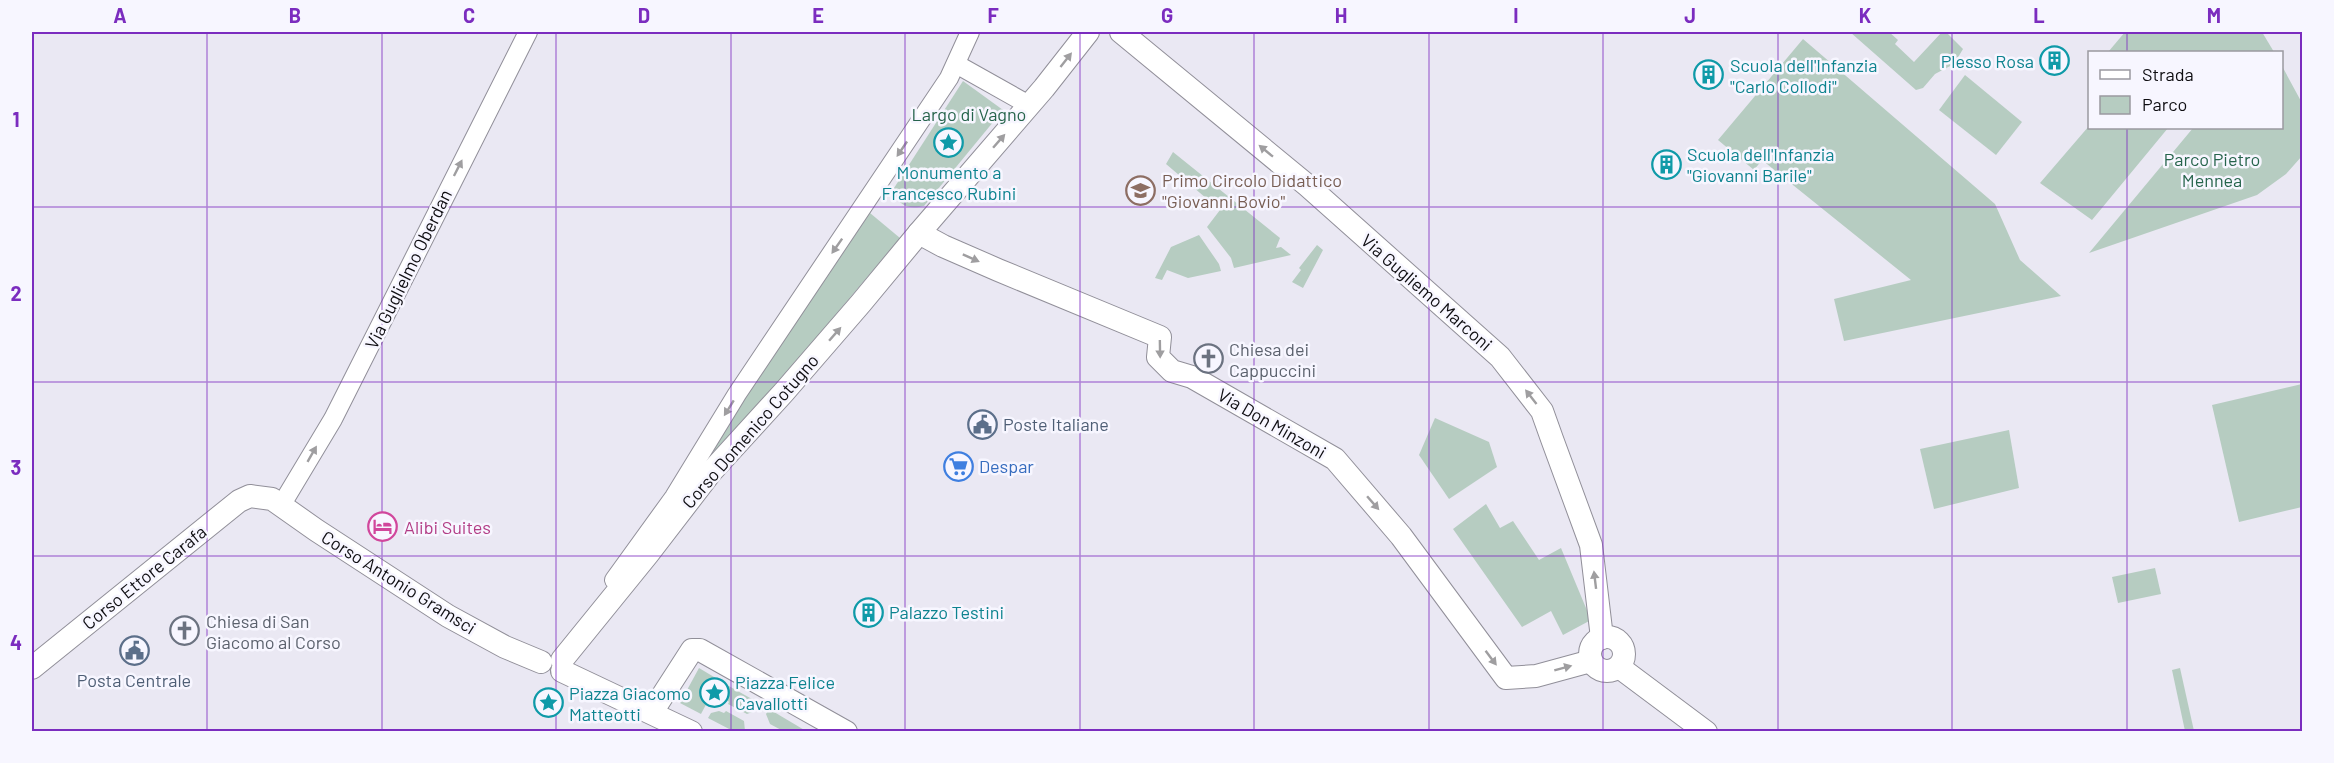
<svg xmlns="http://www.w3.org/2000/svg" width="2334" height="763" font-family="Barlow,sans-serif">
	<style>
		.green { fill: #b6ccc1 }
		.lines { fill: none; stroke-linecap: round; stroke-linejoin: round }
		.minor-casing { stroke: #918f99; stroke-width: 20 }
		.major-casing { stroke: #918f99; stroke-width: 24 }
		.minor { stroke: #fff; stroke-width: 18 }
		.major { stroke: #fff; stroke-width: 22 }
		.oneway { fill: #9f9ea0 }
		.grid { fill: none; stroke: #7b2cbf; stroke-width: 1.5; stroke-opacity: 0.55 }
		.labels { text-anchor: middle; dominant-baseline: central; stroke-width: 5; stroke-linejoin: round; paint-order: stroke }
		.culture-label { font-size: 18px; fill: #0d838f; stroke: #f7f6ff; text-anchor: start }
		.park-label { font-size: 18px; fill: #26644c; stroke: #f7f6ff }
		.education-label { font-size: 18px; fill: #785e54; stroke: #f7f6ff; text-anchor: start }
		.street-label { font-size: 18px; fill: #0e0d11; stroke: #f7f6ff }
		.worship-label { font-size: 18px; fill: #5b616d; stroke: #f7f6ff; text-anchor: start }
		.service-label { font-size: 18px; fill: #4e5e75; stroke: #f7f6ff; text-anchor: start }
		.shop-label { font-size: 18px; fill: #366cbe; stroke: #f7f6ff; text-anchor: start }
		.hotel-label { font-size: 18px; fill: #b23c85; stroke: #f7f6ff; text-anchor: start }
		.neatline { fill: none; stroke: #7b2cbf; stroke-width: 2 }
		.grid-label { font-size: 20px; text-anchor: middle; font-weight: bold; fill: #7b2cbf }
	</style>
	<rect width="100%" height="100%" fill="#eae8f3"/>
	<g class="green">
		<path d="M1850 32H1889L1898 40 1895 44 1914 62 1942 32H1946L1963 49 1954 64 1935 74 1923 88 1916 90Z"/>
		<path d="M2125 32H2262L2274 52H2111L2109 51Z"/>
		<path d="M1803 39 1995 204 2020 260 2061 296 1844 341 1834 299 1911 280 1762 160 1754 170 1718 140Z"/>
		<path d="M2282 66 2302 103V156L2286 174 2257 195 2089 253 2193 128H2282Z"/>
		<path d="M1965 75 2022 122 1996 155 1939 110Z"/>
		<path d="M963 81 1003 110 924 206C908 210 896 205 894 188Z"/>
		<path d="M2089 126 2090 128H2168L2092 220 2040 183Z"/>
		<path d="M1173 152 1280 238 1276 248 1281 247 1291 255 1234 268 1231 258 1207 227 1220 210 1166 164Z"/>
		<path d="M870 213 900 238 709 466 702 462Z"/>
		<path d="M1199 235 1219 264 1221 271 1188 278 1167 270 1162 280 1155 278 1171 247Z"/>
		<path d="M1317 245 1323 250 1303 288 1292 282 1301 270 1299 268Z"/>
		<path d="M2302 384V507L2239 522 2212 405Z"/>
		<path d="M1435 418 1489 442 1497 467 1449 499 1419 455Z"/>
		<path d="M2009 430 2019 488 1934 509 1920 449Z"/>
		<path d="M1486 504 1500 528 1513 521 1539 560 1561 548 1591 620 1563 635 1551 611 1522 627 1453 529Z"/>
		<path d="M2155 568 2161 594 2118 603 2112 577Z"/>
		<path d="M699 668 719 680 701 714 680 703Z"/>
		<path d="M2180 668 2194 731H2185L2172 670Z"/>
		<path d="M727 685 759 703 755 711 747 714 728 704 729 702 722 694Z"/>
		<path d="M769 709 806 731H783L770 724 766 714Z"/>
		<path d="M719 711 724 713 726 711 744 721 745 731H733L708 718 711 713Z"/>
	</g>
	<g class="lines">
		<defs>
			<g id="minor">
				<path d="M956 64 1029 105"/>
				<path d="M282 504 333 419 528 32"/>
				<path d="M614 580 674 497 737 394 949 78 970 32"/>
			</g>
			<g id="major">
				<path d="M1121 32 1308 186 1500 357 1542 411 1552 439 1591 545 1602 638"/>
				<path d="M919 233 943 246 998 270 1160 337 1158 357 1172 371 1192 377 1335 459 1401 536 1506 678 1536 676 1591 661"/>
				<circle cx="1607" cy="654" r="17"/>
				<path d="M562 660 648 554 711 472 784 392 861 303 919 233 1044 88 1088 32"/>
				<path d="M1619 667 1706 732"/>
				<path d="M32 668 239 501 250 496 272 499 316 530 448 616 505 647 541 662"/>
				<path d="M562 671 691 732"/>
				<path d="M652 712 692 650H700L846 732"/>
			</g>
		</defs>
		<use href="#minor" class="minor-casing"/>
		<use href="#major" class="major-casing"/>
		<use href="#minor" class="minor"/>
		<use href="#major" class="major"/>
	</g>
	<defs><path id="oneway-solid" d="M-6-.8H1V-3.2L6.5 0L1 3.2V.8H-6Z" transform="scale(1.5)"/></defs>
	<g class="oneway">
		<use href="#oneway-solid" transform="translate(1066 60) rotate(-52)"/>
		<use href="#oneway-solid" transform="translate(999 141) rotate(-49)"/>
		<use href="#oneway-solid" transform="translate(902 149) rotate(124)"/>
		<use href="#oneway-solid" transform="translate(1266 151) rotate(-141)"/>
		<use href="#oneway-solid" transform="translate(458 168) rotate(-63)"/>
		<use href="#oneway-solid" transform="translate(837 246) rotate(125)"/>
		<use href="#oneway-solid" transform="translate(971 258) rotate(24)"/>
		<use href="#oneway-solid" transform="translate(835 334) rotate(-49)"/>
		<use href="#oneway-solid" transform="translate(1160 349) rotate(89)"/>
		<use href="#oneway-solid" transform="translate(1531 397) rotate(-128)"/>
		<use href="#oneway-solid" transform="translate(729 408) rotate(122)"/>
		<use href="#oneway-solid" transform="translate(312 454) rotate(-60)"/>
		<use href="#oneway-solid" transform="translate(1373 503) rotate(49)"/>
		<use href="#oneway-solid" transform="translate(1595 580) rotate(-97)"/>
		<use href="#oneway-solid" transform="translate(1491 658) rotate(53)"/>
		<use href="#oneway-solid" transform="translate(1563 668) rotate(-15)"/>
	</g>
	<path class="grid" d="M207 32V732M382 32V732M556 32V732M731 32V732M905 32V732M1080 32V732M1254 32V732M1429 32V732M1603 32V732M1778 32V732M1952 32V732M2127 32V52M2127 128V732M32 207H2302M32 382H2302M32 556H2302"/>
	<defs>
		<symbol id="building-ring" viewBox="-11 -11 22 22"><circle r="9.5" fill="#f7f6ff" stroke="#0f9aa8" stroke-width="1.5"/><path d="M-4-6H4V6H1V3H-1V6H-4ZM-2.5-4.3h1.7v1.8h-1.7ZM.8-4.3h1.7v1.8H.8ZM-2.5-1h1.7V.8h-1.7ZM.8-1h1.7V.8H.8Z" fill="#0f9aa8"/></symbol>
		<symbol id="sight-ring" viewBox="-11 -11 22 22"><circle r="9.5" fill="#f7f6ff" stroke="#0f9aa8" stroke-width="1.5"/><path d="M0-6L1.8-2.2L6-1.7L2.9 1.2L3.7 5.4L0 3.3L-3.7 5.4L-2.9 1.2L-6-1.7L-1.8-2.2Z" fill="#0f9aa8"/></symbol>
		<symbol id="school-ring" viewBox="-11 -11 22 22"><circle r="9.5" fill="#f7f6ff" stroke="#8d6e63" stroke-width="1.5"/><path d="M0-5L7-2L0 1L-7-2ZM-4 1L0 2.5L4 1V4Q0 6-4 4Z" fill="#8d6e63"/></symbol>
		<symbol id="church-ring" viewBox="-11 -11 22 22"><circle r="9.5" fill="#f7f6ff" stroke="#6b7280" stroke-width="1.5"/><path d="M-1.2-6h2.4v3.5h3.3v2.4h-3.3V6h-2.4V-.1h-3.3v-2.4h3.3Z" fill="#6b7280"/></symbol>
		<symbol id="civic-ring" viewBox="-11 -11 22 22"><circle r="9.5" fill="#f7f6ff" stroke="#5c6f8a" stroke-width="1.5"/><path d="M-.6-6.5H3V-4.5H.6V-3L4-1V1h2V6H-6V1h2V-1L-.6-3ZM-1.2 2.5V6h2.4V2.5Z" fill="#5c6f8a"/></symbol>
		<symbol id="supermarket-ring" viewBox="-11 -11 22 22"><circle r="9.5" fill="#f7f6ff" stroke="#3f7fe0" stroke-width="1.5"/><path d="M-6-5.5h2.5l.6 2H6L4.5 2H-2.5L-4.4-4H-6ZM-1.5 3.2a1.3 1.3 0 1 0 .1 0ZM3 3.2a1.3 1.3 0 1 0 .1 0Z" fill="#3f7fe0"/></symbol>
		<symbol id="hotel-ring" viewBox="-11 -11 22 22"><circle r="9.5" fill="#f7f6ff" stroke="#d1479c" stroke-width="1.5"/><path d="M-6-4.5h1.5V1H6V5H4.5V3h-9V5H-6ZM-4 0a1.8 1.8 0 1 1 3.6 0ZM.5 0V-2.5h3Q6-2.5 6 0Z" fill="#d1479c"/></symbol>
	</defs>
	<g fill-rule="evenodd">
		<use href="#building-ring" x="2038" y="44" width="33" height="33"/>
		<use href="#building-ring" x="1692" y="58" width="33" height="33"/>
		<use href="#sight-ring" x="932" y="126" width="33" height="33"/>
		<use href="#building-ring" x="1650" y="148" width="33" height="33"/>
		<use href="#school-ring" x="1124" y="174" width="33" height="33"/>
		<use href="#church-ring" x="1192" y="342" width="33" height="33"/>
		<use href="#civic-ring" x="966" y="408" width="33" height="33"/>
		<use href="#supermarket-ring" x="942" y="450" width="33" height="33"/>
		<use href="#hotel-ring" x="366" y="510" width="33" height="33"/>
		<use href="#building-ring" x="852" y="596" width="33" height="33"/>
		<use href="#church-ring" x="168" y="614" width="33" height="33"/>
		<use href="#civic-ring" x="118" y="634" width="33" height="33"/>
		<use href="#sight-ring" x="698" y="676" width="33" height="33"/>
		<use href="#sight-ring" x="532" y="686" width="33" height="33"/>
	</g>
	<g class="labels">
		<g class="culture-label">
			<text x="2034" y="61" text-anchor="end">Plesso Rosa</text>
			<text x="1730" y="65">Scuola dell'Infanzia<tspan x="1730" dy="21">"Carlo Collodi"</tspan></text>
			<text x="1687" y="154">Scuola dell'Infanzia<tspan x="1687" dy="21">"Giovanni Barile"</tspan></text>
			<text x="949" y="172" text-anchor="middle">Monumento a<tspan x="949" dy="21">Francesco Rubini</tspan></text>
			<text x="889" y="612">Palazzo Testini</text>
			<text x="735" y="682">Piazza Felice<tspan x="735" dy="21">Cavallotti</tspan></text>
			<text x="569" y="693">Piazza Giacomo<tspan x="569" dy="21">Matteotti</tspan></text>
		</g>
		<g class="park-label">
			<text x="969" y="114">Largo di Vagno</text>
			<text x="2212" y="159">Parco Pietro<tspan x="2212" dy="21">Mennea</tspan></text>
		</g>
		<g class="education-label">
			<text x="1162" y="180">Primo Circolo Didattico<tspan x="1162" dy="21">"Giovanni Bovio"</tspan></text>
		</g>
		<g class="street-label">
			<text transform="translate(408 269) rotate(-64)">Via Guglielmo Oberdan</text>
			<text transform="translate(1427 292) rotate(41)">Via Gugliemo Marconi</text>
			<text transform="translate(1272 423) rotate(30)">Via Don Minzoni</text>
			<text transform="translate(750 431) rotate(-49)">Corso Domenico Cotugno</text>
			<text transform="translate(144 577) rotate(-39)">Corso Ettore Carafa</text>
			<text transform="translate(399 582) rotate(32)">Corso Antonio Gramsci</text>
		</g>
		<g class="worship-label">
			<text x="1229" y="349">Chiesa dei<tspan x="1229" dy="21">Cappuccini</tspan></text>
			<text x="206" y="621">Chiesa di San<tspan x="206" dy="21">Giacomo al Corso</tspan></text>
		</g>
		<g class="service-label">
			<text x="1003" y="424">Poste Italiane</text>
			<text x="134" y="680" text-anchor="middle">Posta Centrale</text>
		</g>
		<g class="shop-label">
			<text x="979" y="466">Despar</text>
		</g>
		<g class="hotel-label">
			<text x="404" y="527">Alibi Suites</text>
		</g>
	</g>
	<rect width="2334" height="763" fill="none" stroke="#f7f6ff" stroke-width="66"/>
	<rect x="2088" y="51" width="195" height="78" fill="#f7f6ff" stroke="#9a99a0" stroke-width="1.5"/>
	<rect x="2100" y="70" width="30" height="9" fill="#ffffff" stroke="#9a99a0" stroke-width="1.5"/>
	<text x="2142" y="81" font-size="18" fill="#0e0d11">Strada</text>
	<rect x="2100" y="96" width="30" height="18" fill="#b6ccc1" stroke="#9a99a0" stroke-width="1.5"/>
	<text x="2142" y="111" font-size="18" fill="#0e0d11">Parco</text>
	<rect x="33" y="33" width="2268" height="697" class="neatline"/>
	<g class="grid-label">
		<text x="120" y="23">A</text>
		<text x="295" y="23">B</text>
		<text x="469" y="23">C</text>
		<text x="644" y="23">D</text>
		<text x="818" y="23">E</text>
		<text x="993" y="23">F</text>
		<text x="1167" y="23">G</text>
		<text x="1341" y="23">H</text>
		<text x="1516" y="23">I</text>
		<text x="1690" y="23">J</text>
		<text x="1865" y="23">K</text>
		<text x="2039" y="23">L</text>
		<text x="2214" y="23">M</text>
		<text x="16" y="127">1</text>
		<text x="16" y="301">2</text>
		<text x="16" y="475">3</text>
		<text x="16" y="650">4</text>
	</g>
</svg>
